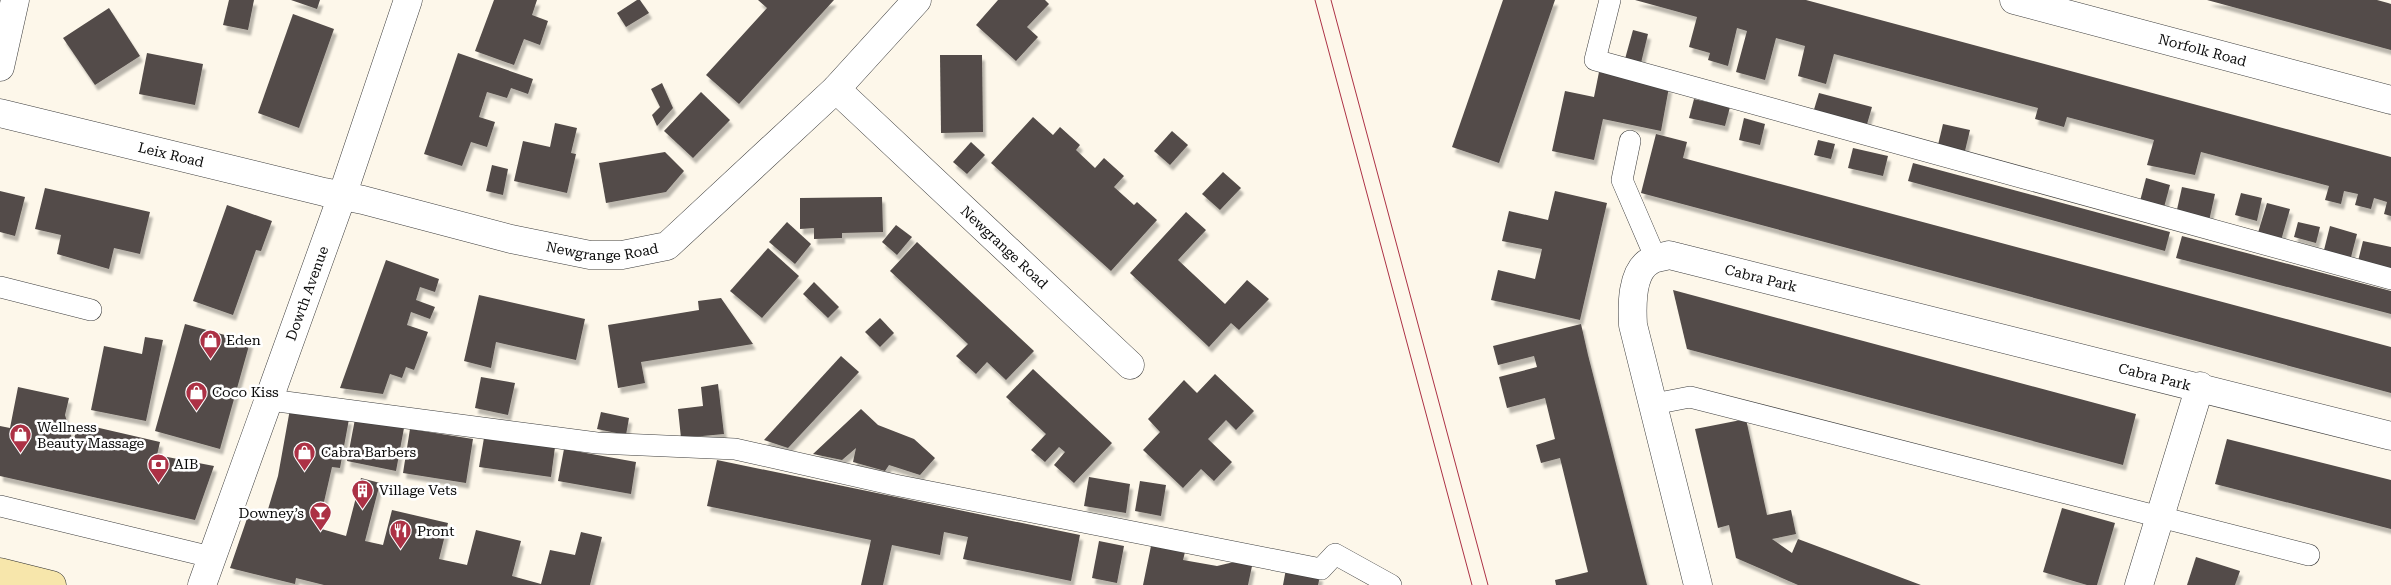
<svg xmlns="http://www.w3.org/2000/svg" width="2391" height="585" font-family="'Roboto Serif',serif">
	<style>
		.building { fill: #524b48; filter: url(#shadow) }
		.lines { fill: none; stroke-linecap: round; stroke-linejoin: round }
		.lane-casing { stroke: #3d3d3d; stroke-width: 22 }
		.street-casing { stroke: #3d3d3d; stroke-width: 29 }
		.secondary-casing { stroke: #2c2c2c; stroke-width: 29 }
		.lane { stroke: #fff; stroke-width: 21 }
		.street { stroke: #fff; stroke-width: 28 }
		.secondary { stroke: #f7e6ab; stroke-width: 28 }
		.tram { stroke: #ac3145; stroke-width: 1 }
		.labels { text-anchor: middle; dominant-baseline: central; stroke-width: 5; stroke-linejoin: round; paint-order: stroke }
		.street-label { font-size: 14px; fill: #0a0a0a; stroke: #fff }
		.poi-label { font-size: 14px; fill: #0a0a0a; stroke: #fff; text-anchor: start }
	</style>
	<defs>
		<filter id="shadow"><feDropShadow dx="3" dy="5.5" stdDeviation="1" flood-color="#0004"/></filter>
	</defs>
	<rect width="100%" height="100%" fill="#fdf7ea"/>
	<g class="building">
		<path d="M229 0H254L248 30 223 25Z"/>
		<path d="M291 0H320L317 9Z"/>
		<path d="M494 0H537L532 15 548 21 540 45 524 39 514 65 475 51Z"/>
		<path d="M637 0H640L649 13 626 27 617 13Z"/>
		<path d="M758 0H834L739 104 706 75 767 8Z"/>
		<path d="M998 0H1045L1049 4 1027 27 1038 37 1016 61 976 25Z"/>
		<path d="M1503 0H1555L1499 163 1452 147Z"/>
		<path d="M1635 0H1806L2391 157V216L2384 214 2387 202 2374 198 2371 209 2355 205 2358 194 2344 191 2341 204 2325 200 2329 186 2201 152 2195 175 2147 165 2154 140 2067 117 2064 127 2035 119 2038 108 1834 54 1826 84 1798 76 1805 46 1776 38 1765 80 1736 72 1747 31 1737 28 1728 66 1708 60 1710 53 1689 47 1697 17Z"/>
		<path d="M2207 0H2377L2388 3 2391 4V50Z"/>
		<path d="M109 8 140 56 95 85 63 38Z"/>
		<path d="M293 14 334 29 299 128 258 113Z"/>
		<path d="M1633 30 1648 34 1641 63 1625 59Z"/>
		<path d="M147 53 203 64 195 105 139 94Z"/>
		<path d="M458 53 533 79 528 94 511 88 507 98 487 92 479 117 495 122 487 147 471 142 462 166 424 154Z"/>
		<path d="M940 55H982L983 132 941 133Z"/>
		<path d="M1599 72 1669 87 1661 131 1603 119 1594 160 1552 151 1565 91 1594 97Z"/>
		<path d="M662 83 673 108 657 126 652 115 660 107 651 89Z"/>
		<path d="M701 92 730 120 693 158 664 131Z"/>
		<path d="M1819 93 1872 107 1865 131 1812 116Z"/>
		<path d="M1694 99 1730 107 1725 126 1689 118Z"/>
		<path d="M1033 117 1053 135 1060 127 1080 145 1076 150 1095 168 1104 158 1124 176 1114 187 1134 205 1137 202 1157 220 1111 271 991 163Z"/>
		<path d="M1744 118 1765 124 1760 145 1739 140Z"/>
		<path d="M555 123 577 128 571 153 576 154 567 193 514 181 523 141 550 147Z"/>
		<path d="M1943 124 1970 130 1964 155 1937 149Z"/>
		<path d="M1172 131 1188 145 1170 165 1154 151Z"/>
		<path d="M1656 134 1687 142 1683 158 2391 347V393L1641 193Z"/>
		<path d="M1818 140 1835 144 1831 159 1814 155Z"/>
		<path d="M971 142 985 155 967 174 953 162Z"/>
		<path d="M1853 148 1888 156 1883 176 1848 168Z"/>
		<path d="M665 152 684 171 666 192 606 203 599 163Z"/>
		<path d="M1913 163 2170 232 2165 251 1908 181Z"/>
		<path d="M492 165 508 169 503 195 486 191Z"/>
		<path d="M1223 172 1241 188 1220 210 1202 194Z"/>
		<path d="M2146 178 2170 185 2163 211 2139 205Z"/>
		<path d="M2182 187 2215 194 2209 221 2176 214Z"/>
		<path d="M45 188 150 212 140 254 114 248 109 269 57 254 61 235 35 229Z"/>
		<path d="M0 191 25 197 15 236 0 232Z"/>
		<path d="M1555 191 1607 203 1580 320 1491 300 1498 270 1535 279 1542 249 1502 241 1509 211 1548 220Z"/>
		<path d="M2241 193 2262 198 2257 221 2235 215Z"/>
		<path d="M882 197 883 232 842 233V238L814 239V228L800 229V198Z"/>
		<path d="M2267 203 2290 209 2280 244 2257 236Z"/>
		<path d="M227 205 272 221 261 251 256 250 233 315 193 301Z"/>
		<path d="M1186 212 1206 230 1178 260 1225 304 1247 280 1269 299 1239 330 1231 323 1209 347 1130 273Z"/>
		<path d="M787 222 811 244 795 264 769 242Z"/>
		<path d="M2298 222 2320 227 2316 243 2294 237Z"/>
		<path d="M896 225 912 237 897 255 882 242Z"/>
		<path d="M2330 226 2357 234 2350 261 2323 254Z"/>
		<path d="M2182 236 2391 291V314L2176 258Z"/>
		<path d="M2363 241 2391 247V273L2357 265Z"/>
		<path d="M917 242 1034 351 1006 380 987 362 976 374 956 356 968 344 890 271Z"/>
		<path d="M768 248 799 276 762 318 730 291Z"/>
		<path d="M386 260 439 279 435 292 420 287 416 300 435 307 430 319 411 312 407 325 428 332 419 357 414 370 406 367 402 378 390 374 383 394 340 388Z"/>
		<path d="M814 282 839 307 828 318 803 294Z"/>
		<path d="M1673 290 2136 414 2123 465 1687 349Z"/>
		<path d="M479 295 585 319 576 360 496 342 491 368 464 361Z"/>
		<path d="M721 298 753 344 641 362 645 383 618 388 608 325 699 310 698 301Z"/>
		<path d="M880 318 894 333 880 347 865 332Z"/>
		<path d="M185 324 250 342 220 449 155 431Z"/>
		<path d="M1581 324 1588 355 1647 585H1556L1555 580 1588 572 1560 458 1541 463 1536 445 1555 439 1545 398 1507 408 1499 377 1537 367 1534 356 1498 365 1493 346Z"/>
		<path d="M145 337 163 340 146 421 91 410 104 346 142 354Z"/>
		<path d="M841 356 859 372 788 448 764 440Z"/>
		<path d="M1033 369 1112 443 1074 483 1054 465 1065 452 1059 447 1045 462 1031 450 1046 434 1006 397Z"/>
		<path d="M1215 374 1254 411 1236 430 1226 420 1208 439 1232 462 1214 481 1201 469 1183 488 1143 450 1160 432 1148 419 1184 380 1197 393Z"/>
		<path d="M481 377 515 383 508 415 475 408Z"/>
		<path d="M718 384 724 434 681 438 678 409 703 406 701 387Z"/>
		<path d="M18 387 69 398 65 415 73 442 77 428H81L82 424 160 442 157 455 214 466 195 520 0 476V426L10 428Z"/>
		<path d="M290 409 349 419 340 468 332 467 318 528 346 536 361 478 380 483 365 541 383 545 392 510 448 523 439 559 467 565 476 530 521 541 512 576 541 584 550 550 575 555 581 532 602 537 590 585H324L296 578 295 584 230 568 250 510 266 516 278 476Z"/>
		<path d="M861 409 878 425 914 439 935 458 920 475 889 465 885 471 853 462 856 448 842 460 813 454Z"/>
		<path d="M601 412 629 418 626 435 597 429Z"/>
		<path d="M355 419 404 428 396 471 347 461Z"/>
		<path d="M1746 419 1767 515 1791 510 1796 534 1772 539 1792 553 1798 539 1921 585H1798L1736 558 1729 525 1718 528 1695 429Z"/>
		<path d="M410 429 473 439 466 483 403 473Z"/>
		<path d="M484 438 555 447 551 477 479 467Z"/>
		<path d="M2227 439 2391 480V529L2215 484Z"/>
		<path d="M564 449 636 462 631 494 558 481Z"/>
		<path d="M717 460 1080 535 1071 581 963 559 968 537 944 532 940 555 892 545 883 585H861L871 540 707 506Z"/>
		<path d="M1089 477 1130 484 1126 513 1084 506Z"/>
		<path d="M1140 481 1166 485 1161 516 1135 511Z"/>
		<path d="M2062 508 2115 523 2097 585H2087L2043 572Z"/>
		<path d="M1099 541 1124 546 1117 583 1092 578Z"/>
		<path d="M1151 546 1185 552 1183 560 1217 566 1234 562 1252 566 1248 585H1143Z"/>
		<path d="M2196 557 2240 571 2235 585H2187Z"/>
		<path d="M1286 569 1320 576 1318 585H1283Z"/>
	</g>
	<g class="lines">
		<defs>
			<g id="lane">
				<path d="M1610 0 1595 60 2391 279"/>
				<path d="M1630 141 1622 180 1656 259"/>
				<path d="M0 287 91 310"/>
				<path d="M270 400 597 443 735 449 895 485 1321 569 1335 554 1391 585"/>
				<path d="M1654 404 1690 397 2309 555"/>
				<path d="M0 506 211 557"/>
			</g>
			<g id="street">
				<path id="s1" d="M2014 0 2391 100"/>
				<path d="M0 67 15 0"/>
				<path id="s2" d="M836 89 1130 365"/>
				<path id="s3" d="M0 113 324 192 363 200 511 239 590 255H622L667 246 836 89 917 0"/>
				<path id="s4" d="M202 585 342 196 408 0"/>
				<path id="s5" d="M1698 585 1633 325C1632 307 1631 272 1650 261 1655 257 1664 257 1669 255L2391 436"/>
				<path d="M2139 585 2200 386"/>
			</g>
			<path id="secondary" d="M0 572 52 585"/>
		</defs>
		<use href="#lane" class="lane-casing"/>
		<use href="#street" class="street-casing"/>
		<use href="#secondary" class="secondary-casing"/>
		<use href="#lane" class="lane"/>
		<use href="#street" class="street"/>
		<use href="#secondary" class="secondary"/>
		<g class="tram">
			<path d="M1315 0 1472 585"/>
			<path d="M1331 0 1488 585"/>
		</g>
	</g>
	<defs>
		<symbol id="shop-pin" viewBox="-11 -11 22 30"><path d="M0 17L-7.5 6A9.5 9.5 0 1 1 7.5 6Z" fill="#ac3145" stroke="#fff"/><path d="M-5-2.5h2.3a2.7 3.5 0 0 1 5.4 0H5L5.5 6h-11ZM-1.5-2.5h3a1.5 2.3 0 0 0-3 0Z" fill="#fff"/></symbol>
		<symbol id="bank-pin" viewBox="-11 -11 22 30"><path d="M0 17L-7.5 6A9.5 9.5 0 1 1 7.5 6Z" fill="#ac3145" stroke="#fff"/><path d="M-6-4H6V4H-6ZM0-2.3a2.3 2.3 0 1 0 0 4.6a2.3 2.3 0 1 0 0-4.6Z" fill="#fff"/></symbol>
		<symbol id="building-pin" viewBox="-11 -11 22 30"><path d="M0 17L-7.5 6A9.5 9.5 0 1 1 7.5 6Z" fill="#ac3145" stroke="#fff"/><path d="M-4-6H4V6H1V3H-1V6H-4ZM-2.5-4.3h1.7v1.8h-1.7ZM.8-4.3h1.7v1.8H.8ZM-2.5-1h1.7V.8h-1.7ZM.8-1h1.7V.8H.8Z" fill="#fff"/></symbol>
		<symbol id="bar-pin" viewBox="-11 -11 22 30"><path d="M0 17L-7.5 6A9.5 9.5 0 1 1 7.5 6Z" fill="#ac3145" stroke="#fff"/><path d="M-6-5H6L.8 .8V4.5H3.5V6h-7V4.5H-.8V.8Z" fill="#fff"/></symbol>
		<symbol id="restaurant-pin" viewBox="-11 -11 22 30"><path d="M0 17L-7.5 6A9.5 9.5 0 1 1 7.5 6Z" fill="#ac3145" stroke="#fff"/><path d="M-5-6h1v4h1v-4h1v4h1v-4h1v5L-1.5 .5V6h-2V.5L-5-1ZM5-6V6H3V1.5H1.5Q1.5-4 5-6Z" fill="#fff"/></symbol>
	</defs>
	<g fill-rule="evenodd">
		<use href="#shop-pin" x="198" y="328" width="25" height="34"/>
		<use href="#shop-pin" x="184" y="380" width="25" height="34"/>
		<use href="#shop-pin" x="8" y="422" width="25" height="34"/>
		<use href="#shop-pin" x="292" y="440" width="25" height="34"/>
		<use href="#bank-pin" x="146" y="452" width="25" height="34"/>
		<use href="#building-pin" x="350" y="478" width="25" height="34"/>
		<use href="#bar-pin" x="308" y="500" width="25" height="34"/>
		<use href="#restaurant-pin" x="388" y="518" width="25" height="34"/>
	</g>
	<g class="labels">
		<g class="street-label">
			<text stroke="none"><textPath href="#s1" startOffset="195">Norfolk Road</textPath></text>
			<text stroke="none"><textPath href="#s3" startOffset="176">Leix Road</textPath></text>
			<text stroke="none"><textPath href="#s3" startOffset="619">Newgrange Road</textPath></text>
			<text stroke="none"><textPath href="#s2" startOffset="231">Newgrange Road</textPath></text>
			<text stroke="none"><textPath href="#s5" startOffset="452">Cabra Park</textPath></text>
			<text stroke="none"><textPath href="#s4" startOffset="310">Dowth Avenue</textPath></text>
			<text stroke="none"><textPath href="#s5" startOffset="858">Cabra Park</textPath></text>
		</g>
		<g class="poi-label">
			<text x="226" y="340">Eden</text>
			<text x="212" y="392">Coco Kiss</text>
			<text x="37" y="427">Wellness<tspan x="37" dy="16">Beauty Massage</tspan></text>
			<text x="321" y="452">Cabra Barbers</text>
			<text x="174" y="464">AIB</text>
			<text x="379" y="490">Village Vets</text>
			<text x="304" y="513" text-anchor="end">Downey’s</text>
			<text x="417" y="531">Pront</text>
		</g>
	</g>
</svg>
